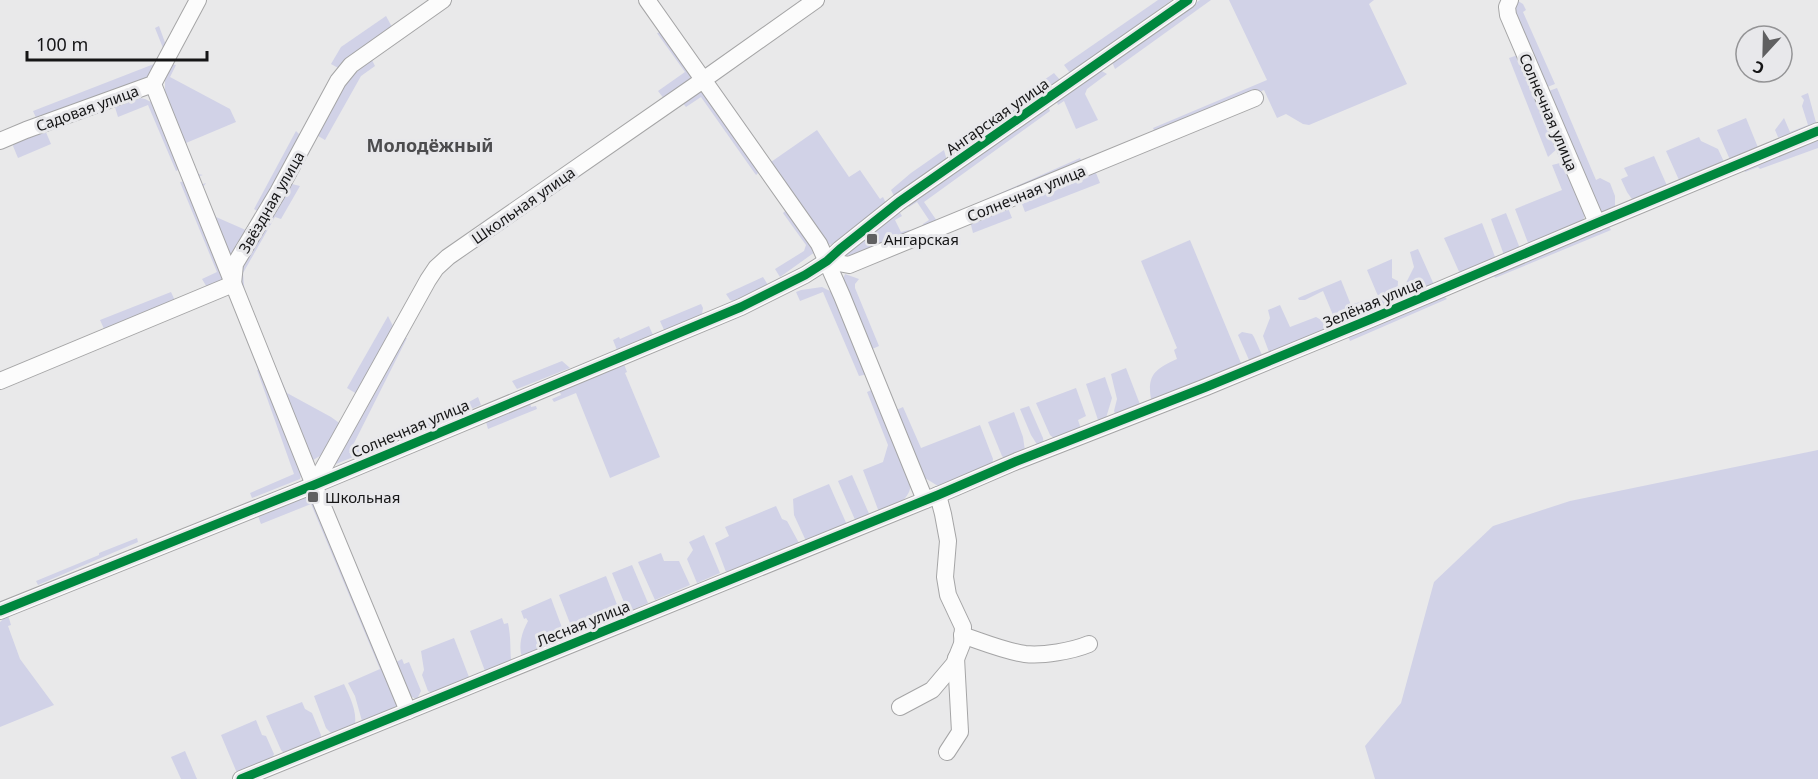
<svg xmlns="http://www.w3.org/2000/svg" width="1818" height="779" font-family="'Noto Sans',sans-serif">
	<style>
		.green { fill: #d1d2e7 }
		.lines { fill: none; stroke-linecap: round; stroke-linejoin: round }
		.minor-casing { stroke: #a5a5a6; stroke-width: 18 }
		.minor { stroke: #fcfcfc; stroke-width: 16 }
		.cycleway-casing { stroke: #e8e8eb; stroke-width: 13 }
		.cycleway { stroke: #00873e; stroke-width: 9 }
		.poi-dot { fill: #606061; stroke: #e8e8eb; stroke-width: 2 }
		.labels { text-anchor: middle; dominant-baseline: central; stroke-width: 6; stroke-linejoin: round; paint-order: stroke }
		.street-label { font-size: 15px; fill: #161617; stroke: #e8e8eb }
		.poi-label { font-size: 15px; fill: #161617; stroke: #e8e8eb; text-anchor: start }
		.quarter-label { font-size: 18px; font-weight: bold; fill: #4c4c4e; stroke: #e8e8eb }
	</style>
	<rect width="100%" height="100%" fill="#e9e9ea"/>
	<g class="green">
		<path d="M1158 0H1172L1070 73 1064 65Z"/>
		<path d="M1200 0H1211L1115 69 1112 62Z"/>
		<path d="M1229 0H1374L1369 4 1407 84 1309 125 1303 124 1286 114 1277 118 1264 90 1156 134 1153 128 1267 80Z"/>
		<path d="M1518 1 1523 4 1526 10 1523 12 1555 84 1545 88 1514 11Z"/>
		<path d="M386 16 392 27 340 69 331 64 341 47Z"/>
		<path d="M159 26 167 48 153 76 37 120 33 111 154 64 163 48 155 28Z"/>
		<path d="M663 32 692 77 691 81 665 100 658 91 685 72 657 33Z"/>
		<path d="M1518 55 1559 147 1548 157 1509 58Z"/>
		<path d="M370 56 375 66 361 76 325 140 313 133 341 83Z"/>
		<path d="M170 64 176 65 170 77 230 109 236 122 186 143 198 174 203 175 196 177 165 94V74Z"/>
		<path d="M1100 70 1107 74 1087 89 1085 94 1098 120 1076 129 1064 101 1058 105 1056 100Z"/>
		<path d="M1054 73 1060 80 1015 112 1008 105Z"/>
		<path d="M1557 88 1596 180 1600 178 1610 183 1615 196V210L1602 212 1597 210 1546 92Z"/>
		<path d="M719 89 771 162 817 130 849 177 860 170 880 199 883 197 886 203 832 245 828 244Z"/>
		<path d="M700 92 705 93 761 170 756 175 701 97 686 107 681 101Z"/>
		<path d="M1808 93 1817 126 1784 139 1778 137 1775 130 1784 118 1790 132 1808 125 1802 106 1804 100 1801 96Z"/>
		<path d="M135 97 145 99 155 104 182 168 176 171 148 105 118 117 114 104Z"/>
		<path d="M1048 106 1050 111 924 202 937 221 1080 158 1083 165 922 228 923 224 929 220 917 202 909 207 908 204Z"/>
		<path d="M999 111 1001 122 961 151 953 144Z"/>
		<path d="M1746 118 1759 150 1731 162 1717 130Z"/>
		<path d="M45 130 51 144 18 158 13 146 14 142Z"/>
		<path d="M296 131 301 136 259 212 254 209Z"/>
		<path d="M1818 136V148L1760 169 1758 167 1745 172 1743 167Z"/>
		<path d="M1699 137 1701 141 1718 149 1725 164 1679 180 1666 151Z"/>
		<path d="M944 150 947 161 895 198 891 190 911 173Z"/>
		<path d="M1654 156 1668 188 1634 202 1627 192 1621 179 1628 176 1624 168Z"/>
		<path d="M1564 162 1585 215 1581 225 1530 248 1515 209 1562 190 1552 165Z"/>
		<path d="M1092 172 1096 173 1100 183 1025 212 1022 204 1023 200Z"/>
		<path d="M187 181 223 279 208 289 202 279 217 272 180 182Z"/>
		<path d="M206 183 203 187 216 217 248 231 235 254 229 256 200 185Z"/>
		<path d="M288 183 300 186 281 219 275 217 243 273 245 297 287 393 331 417 342 425 328 451 310 462 240 289V264Z"/>
		<path d="M1008 208 1012 218 973 233 970 221Z"/>
		<path d="M788 209 815 252 780 277 775 269 804 251 806 245 783 213Z"/>
		<path d="M899 211 902 216 895 220 901 232 909 230 914 233 850 257 847 256 846 253Z"/>
		<path d="M1506 213 1521 251 1505 258 1491 219Z"/>
		<path d="M1482 223 1497 262 1461 276 1444 238Z"/>
		<path d="M1607 223 1611 230 1495 278 1493 273Z"/>
		<path d="M1190 240 1241 363V367L1152 404C1146 376 1153 370 1177 359L1174 350 1177 348 1141 261Z"/>
		<path d="M1418 249 1435 287 1405 299 1406 283 1414 267 1410 252Z"/>
		<path d="M1392 259V278L1398 281 1397 303 1389 306 1381 303 1367 270Z"/>
		<path d="M845 274 859 279 855 284V288L879 346 870 350 843 279Z"/>
		<path d="M763 277 768 285 733 301 730 300 726 294Z"/>
		<path d="M1341 280 1351 305 1365 300 1373 304 1371 314 1338 327 1323 291 1305 300H1299L1298 298Z"/>
		<path d="M822 287 832 292 868 374 859 376 823 292 800 301 796 292 801 290Z"/>
		<path d="M171 292 176 303 105 331 100 320Z"/>
		<path d="M1442 294 1447 299 1350 341 1347 334Z"/>
		<path d="M701 304 703 308 702 314 664 330 660 321Z"/>
		<path d="M1280 305 1290 327 1316 317 1325 322 1330 331 1272 354 1269 352 1263 336 1270 318 1268 310Z"/>
		<path d="M388 316 393 326 357 394 347 388Z"/>
		<path d="M649 326 653 335 617 350 613 340 619 337 620 339Z"/>
		<path d="M1242 332 1252 334 1254 337 1262 355 1252 362 1249 360 1238 335Z"/>
		<path d="M401 338H407L349 453 460 407 478 397 481 405 336 464 335 460Z"/>
		<path d="M562 361 570 368 517 389 512 381Z"/>
		<path d="M624 364 627 372 625 373 660 457 610 478 576 393 554 402 552 399 561 395 559 390Z"/>
		<path d="M1126 368 1141 407 1116 416 1114 411 1117 399 1111 374Z"/>
		<path d="M262 369 302 472 300 479 252 498 250 493 294 474 257 370Z"/>
		<path d="M1105 377 1112 398 1106 418 1098 420 1086 384Z"/>
		<path d="M1076 388 1086 416 1078 420 1081 429 1055 439 1050 435 1036 403Z"/>
		<path d="M874 389 911 484C909 502 894 506 879 512L863 470 883 462 888 445 867 392Z"/>
		<path d="M530 403 531 407 536 406 537 409 488 429 486 422Z"/>
		<path d="M1029 406 1043 438 1044 444 1038 446 1031 435 1020 409Z"/>
		<path d="M903 407 921 448 980 425 993 459 992 466 945 486H938L925 478 894 411Z"/>
		<path d="M1014 412 1023 437 1025 451 1006 460 1002 456 988 422Z"/>
		<path d="M1818 450V779H1375L1365 746 1401 703 1434 582 1493 526 1570 501Z"/>
		<path d="M852 475 870 516 856 522 838 481Z"/>
		<path d="M829 484 847 525 806 541 794 515 793 499Z"/>
		<path d="M303 496 309 498 314 503 397 706 366 721H362L355 696 348 683 380 669 311 504 261 524 258 516Z"/>
		<path d="M776 506 782 519 787 521 799 543 726 572 715 543 729 536 725 527Z"/>
		<path d="M704 535 720 573 697 583 687 559 693 550 689 542Z"/>
		<path d="M137 538 138 542 38 585 36 581 99 555V553Z"/>
		<path d="M661 553 664 561H679L690 585 655 600 638 562Z"/>
		<path d="M632 565 648 603 628 612 612 573Z"/>
		<path d="M606 576 621 615 575 634 573 631 559 595Z"/>
		<path d="M551 598 564 633 561 639 535 650V653L522 657C518 645 522 632 528 621L526 618 524 619 521 611Z"/>
		<path d="M8 615 11 625 8 626 20 659 54 705 0 727V622Z"/>
		<path d="M502 618 504 624 508 623C511 638 510 646 511 660L485 671 470 631Z"/>
		<path d="M454 638 469 677 432 693 428 691 422 675 424 670 421 651Z"/>
		<path d="M402 659 404 664 409 662 421 691 417 699 409 696 396 662Z"/>
		<path d="M344 684C350 697 357 711 355 725L332 734 326 728 314 696Z"/>
		<path d="M302 702 305 709 312 713 321 735V739L285 754 281 750 266 716Z"/>
		<path d="M256 720 262 735 266 736 274 754 272 759 237 773 221 735Z"/>
		<path d="M185 751 197 779H181L171 757Z"/>
	</g>
	<g class="lines">
		<defs>
			<g id="minor">
				<path d="M647 0 819 244 842 296 925 500"/>
				<path d="M1510 0 1507 7 1508 15 1597 223"/>
				<path d="M153 84 314 485 408 711"/>
				<path d="M0 141 26 130 153 84 198 0"/>
				<path d="M827 261 849 265 1255 98"/>
				<path d="M0 381 233 284 235 264 278 192 338 81 351 65 443 0"/>
				<path d="M314 485 428 280 436 268 448 257 703 80 816 0"/>
				<path d="M0 611 314 485 741 307 805 275 827 261 840 249 899 202 1188 0"/>
				<path d="M962 635C983 642 1004 651 1025 654 1043 656 1072 651 1089 644"/>
				<path d="M900 707 932 690 954 664 962 644 963 627 948 595 945 577 948 541 943 514 938 495"/>
				<path d="M947 752 960 732 956 658"/>
				<path d="M241 779 938 495 1017 461 1206 387 1371 319 1597 223 1818 131"/>
			</g>
		</defs>
		<use href="#minor" class="minor-casing"/>
		<use href="#minor" class="minor"/>
		<defs>
			<g id="cycleway">
				<path d="M0 611 314 485 741 307 805 275 827 261 840 249 899 202 1188 0"/>
				<path d="M241 779 938 495 1017 461 1206 387 1371 319 1597 223 1818 131"/>
			</g>
		</defs>
		<use href="#cycleway" class="cycleway-casing"/>
		<use href="#cycleway" class="cycleway"/>
	</g>
	<g class="poi-dot">
		<rect x="866" y="233" width="12" height="12" rx="3"/>
		<rect x="307" y="491" width="12" height="12" rx="3"/>
	</g>
	<g class="labels">
		<g class="street-label">
			<text transform="translate(87 108) rotate(-20)">Садовая улица</text>
			<text transform="translate(1549 112) rotate(67)">Солнечная улица</text>
			<text transform="translate(997 116) rotate(-35)">Ангарская улица</text>
			<text transform="translate(1026 193) rotate(-22)">Солнечная улица</text>
			<text transform="translate(271 202) rotate(-60)">Звёздная улица</text>
			<text transform="translate(523 205) rotate(-35)">Школьная улица</text>
			<text transform="translate(1373 302) rotate(-23)">Зелёная улица</text>
			<text transform="translate(410 428) rotate(-23)">Солнечная улица</text>
			<text transform="translate(583 623) rotate(-22)">Лесная улица</text>
		</g>
		<g class="poi-label">
			<text x="884" y="239">Ангарская</text>
			<text x="325" y="497">Школьная</text>
		</g>
		<g class="quarter-label">
			<text x="430" y="145">Молодёжный</text>
		</g>
	</g>
	<g transform="translate(1764 54) rotate(202)"><circle r="28" fill="#e8e8eb" stroke="#949496" stroke-width="1.5"/>
	<path d="M0-4.5L10 22L0 15L-10 22Z" fill="#606061"/>
	<text y="-9" font-size="16" font-weight="bold" text-anchor="middle" fill="#161617">С</text>
	</g>
	<path d="M27 51v9h180v-9" fill="none" stroke="#161617" stroke-width="3"/>
	<text x="36" y="51" font-size="18" fill="#161617" stroke="#e8e8eb" stroke-width="4.5" paint-order="stroke">100 m</text>
</svg>
